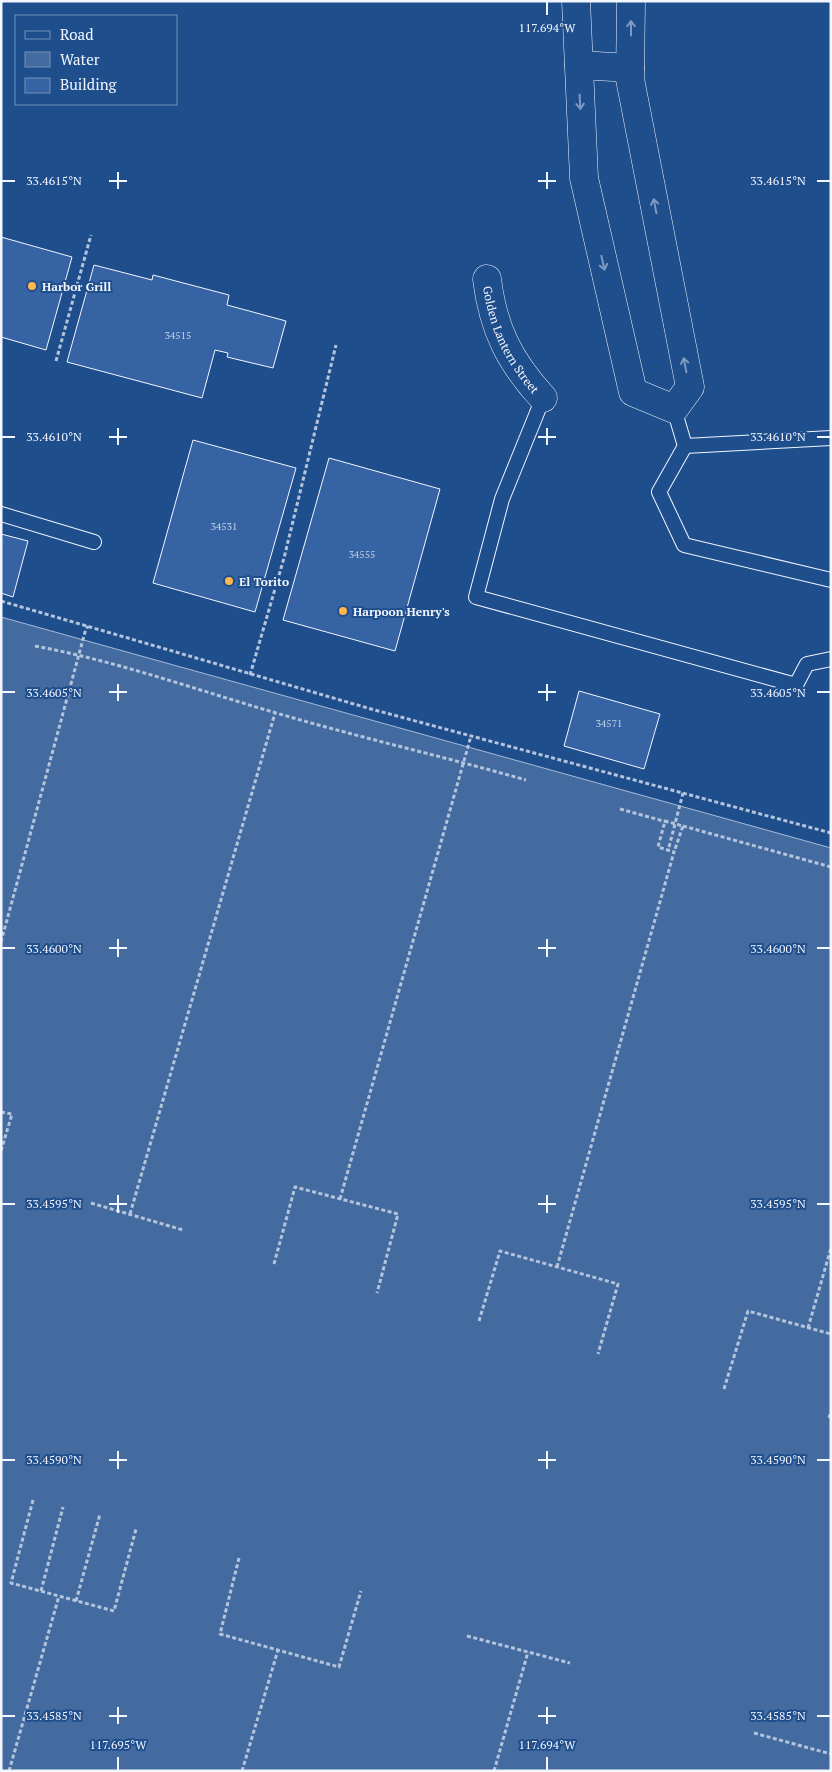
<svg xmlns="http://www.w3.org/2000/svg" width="832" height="1772" font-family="'PT Serif',serif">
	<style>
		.water { fill: #446ba0; stroke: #a8bbd7 }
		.building { fill: #3563a3; stroke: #f2f6ff }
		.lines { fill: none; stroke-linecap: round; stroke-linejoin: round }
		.lane-casing { stroke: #f2f6ff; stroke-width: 16 }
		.street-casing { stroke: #f2f6ff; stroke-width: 29 }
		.secondary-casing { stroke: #f2f6ff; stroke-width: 29 }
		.path { stroke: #b3c4dc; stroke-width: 3; stroke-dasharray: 4 2.5; stroke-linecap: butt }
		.lane { stroke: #1f4e8c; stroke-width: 14 }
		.street { stroke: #1f4e8c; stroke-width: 28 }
		.secondary { stroke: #1f4e8c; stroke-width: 28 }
		.oneway { stroke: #7e9ac0 }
		.ticks { fill: none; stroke: #f2f6ff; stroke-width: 2 }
		.poi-dot { fill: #ffb74d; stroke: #1f4e8c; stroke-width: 2 }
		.labels { text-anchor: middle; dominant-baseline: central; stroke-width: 4; stroke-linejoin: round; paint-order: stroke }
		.number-label { font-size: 10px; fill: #c3d1e8 }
		.poi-label { font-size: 12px; font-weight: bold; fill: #f2f6ff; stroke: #1f4e8c; text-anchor: start }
		.street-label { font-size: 12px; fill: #f2f6ff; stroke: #1f4e8c }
		.ticks-label { font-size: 12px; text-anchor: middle; fill: #f2f6ff; stroke: #1f4e8c; stroke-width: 4; stroke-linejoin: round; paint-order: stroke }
	</style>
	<rect width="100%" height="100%" fill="#1f4e8c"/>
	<path class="water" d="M1 617 831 848V1771H1Z"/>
	<g class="building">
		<path d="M1 237 72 257 46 350 1 337Z"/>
		<path d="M94 265 152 280 153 275 229 295 227 305 286 321 273 368 227 357 228 353 215 350 202 398 67 362Z"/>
		<path d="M193 440 296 468 255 612 153 583Z"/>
		<path d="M329 458 440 489 395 651 283 620Z"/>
		<path d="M1 534 28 541 13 597 1 593Z"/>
		<path d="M579 691 660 714 644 769 564 746Z"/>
	</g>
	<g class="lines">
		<defs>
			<g id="lane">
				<path d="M543 398 502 499 476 597 796 685 807 664 831 659"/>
				<path d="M674 409 685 446 831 438"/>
				<path d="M685 446 659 492 684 545 831 580"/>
				<path d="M1 514 94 542"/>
			</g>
			<g id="street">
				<path id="s1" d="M487 279C493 328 509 361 543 398"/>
			</g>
			<g id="secondary">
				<path d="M576 1 584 178 633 392 674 409 690 387 630 79 631 1"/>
				<path d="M579 65 630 68"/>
			</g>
		</defs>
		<use href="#lane" class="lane-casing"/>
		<use href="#street" class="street-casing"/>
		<use href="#secondary" class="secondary-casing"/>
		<g class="path">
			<path d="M56 361 91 235"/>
			<path d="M1 601 371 709 831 833"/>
			<path d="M35 646C116 661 194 689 273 712 357 737 442 756 526 780"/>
			<path d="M250 675 284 558 336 345"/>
			<path d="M620 809 667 822"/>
			<path d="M683 826 831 867"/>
			<path d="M669 847 683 793"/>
			<path d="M1 942 85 632 88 626"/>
			<path d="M1 1112 12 1114 1 1151"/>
			<path d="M340 1199 471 736"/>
			<path d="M91 1203 183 1230"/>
			<path d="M130 1214 275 713"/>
			<path d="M274 1264 295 1187 398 1214 377 1293"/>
			<path d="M557 1267 674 852 658 847 665 821 683 826 674 852"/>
			<path d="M479 1321 500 1251 618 1284 598 1354"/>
			<path d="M808 1328 831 1248"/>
			<path d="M724 1389 748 1311 831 1334"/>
			<path d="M829 1418 831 1411"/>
			<path d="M33 1500 11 1583 114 1611 136 1529"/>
			<path d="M239 1558 220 1634 339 1667 361 1591"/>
			<path d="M41 1591 63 1507"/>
			<path d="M76 1601 100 1514"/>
			<path d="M467 1636 570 1663"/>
			<path d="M754 1733 831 1754"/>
			<path d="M9 1771 59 1596"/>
			<path d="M242 1771 278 1650"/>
			<path d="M494 1771 528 1652"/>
		</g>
		<use href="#lane" class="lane"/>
		<use href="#street" class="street"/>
		<use href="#secondary" class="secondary"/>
	</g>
	<defs><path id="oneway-shaft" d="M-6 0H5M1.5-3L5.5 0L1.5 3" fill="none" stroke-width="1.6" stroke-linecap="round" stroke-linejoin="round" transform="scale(1.25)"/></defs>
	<g class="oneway">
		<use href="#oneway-shaft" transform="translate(631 28) rotate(-90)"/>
		<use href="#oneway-shaft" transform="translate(580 102) rotate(87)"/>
		<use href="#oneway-shaft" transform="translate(655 206) rotate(-101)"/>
		<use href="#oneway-shaft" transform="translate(603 263) rotate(77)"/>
		<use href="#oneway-shaft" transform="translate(685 365) rotate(-101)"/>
	</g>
	<path class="ticks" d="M547 2V15M118 172V189M547 172V189M2 181H15M109 181H127M538 181H556M817 181H830M118 428V445M547 428V445M2 437H15M109 437H127M538 437H556M817 437H830M118 684V701M547 684V701M2 692H15M109 692H127M538 692H556M817 692H830M118 939V957M547 939V957M2 948H15M109 948H127M538 948H556M817 948H830M118 1195V1213M547 1195V1213M2 1204H15M109 1204H127M538 1204H556M817 1204H830M118 1451V1469M547 1451V1469M2 1460H15M109 1460H127M538 1460H556M817 1460H830M118 1707V1724M547 1707V1724M2 1716H15M109 1716H127M538 1716H556M817 1716H830M118 1757V1770M547 1757V1770"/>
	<g class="poi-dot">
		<circle cx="32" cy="286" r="5"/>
		<circle cx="229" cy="581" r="5"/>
		<circle cx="343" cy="611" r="5"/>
	</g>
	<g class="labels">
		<g class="number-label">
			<text x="178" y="335">34515</text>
			<text x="224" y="526">34531</text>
			<text x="362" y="554">34555</text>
			<text x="609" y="723">34571</text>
		</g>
		<g class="poi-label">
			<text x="42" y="286">Harbor Grill</text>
			<text x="239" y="581">El Torito</text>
			<text x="353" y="611">Harpoon Henry's</text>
		</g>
		<g class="street-label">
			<text stroke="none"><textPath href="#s1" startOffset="66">Golden Lantern Street</textPath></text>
		</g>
	</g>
	<g class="ticks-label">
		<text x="547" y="32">117.694°W</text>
		<text x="54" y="185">33.4615°N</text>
		<text x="778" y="185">33.4615°N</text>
		<text x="54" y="441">33.4610°N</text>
		<text x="778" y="441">33.4610°N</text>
		<text x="54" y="697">33.4605°N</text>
		<text x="778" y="697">33.4605°N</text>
		<text x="54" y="953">33.4600°N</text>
		<text x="778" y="953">33.4600°N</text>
		<text x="54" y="1208">33.4595°N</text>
		<text x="778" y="1208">33.4595°N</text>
		<text x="54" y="1464">33.4590°N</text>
		<text x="778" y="1464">33.4590°N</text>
		<text x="54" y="1720">33.4585°N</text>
		<text x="778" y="1720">33.4585°N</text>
		<text x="118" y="1749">117.695°W</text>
		<text x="547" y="1749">117.694°W</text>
	</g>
	<rect width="832" height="1772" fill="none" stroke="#f2f6ff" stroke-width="5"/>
	<rect x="15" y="15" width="162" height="90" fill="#1f4e8c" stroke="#7391ba"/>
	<rect x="25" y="31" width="25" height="8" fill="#1f4e8c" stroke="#7391ba"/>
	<text x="60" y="40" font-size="15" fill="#f2f6ff">Road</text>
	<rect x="25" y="52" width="25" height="15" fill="#446ba0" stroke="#7391ba"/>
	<text x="60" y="65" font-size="15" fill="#f2f6ff">Water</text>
	<rect x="25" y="78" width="25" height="15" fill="#3563a3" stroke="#7391ba"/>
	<text x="60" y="90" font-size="15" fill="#f2f6ff">Building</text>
</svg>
